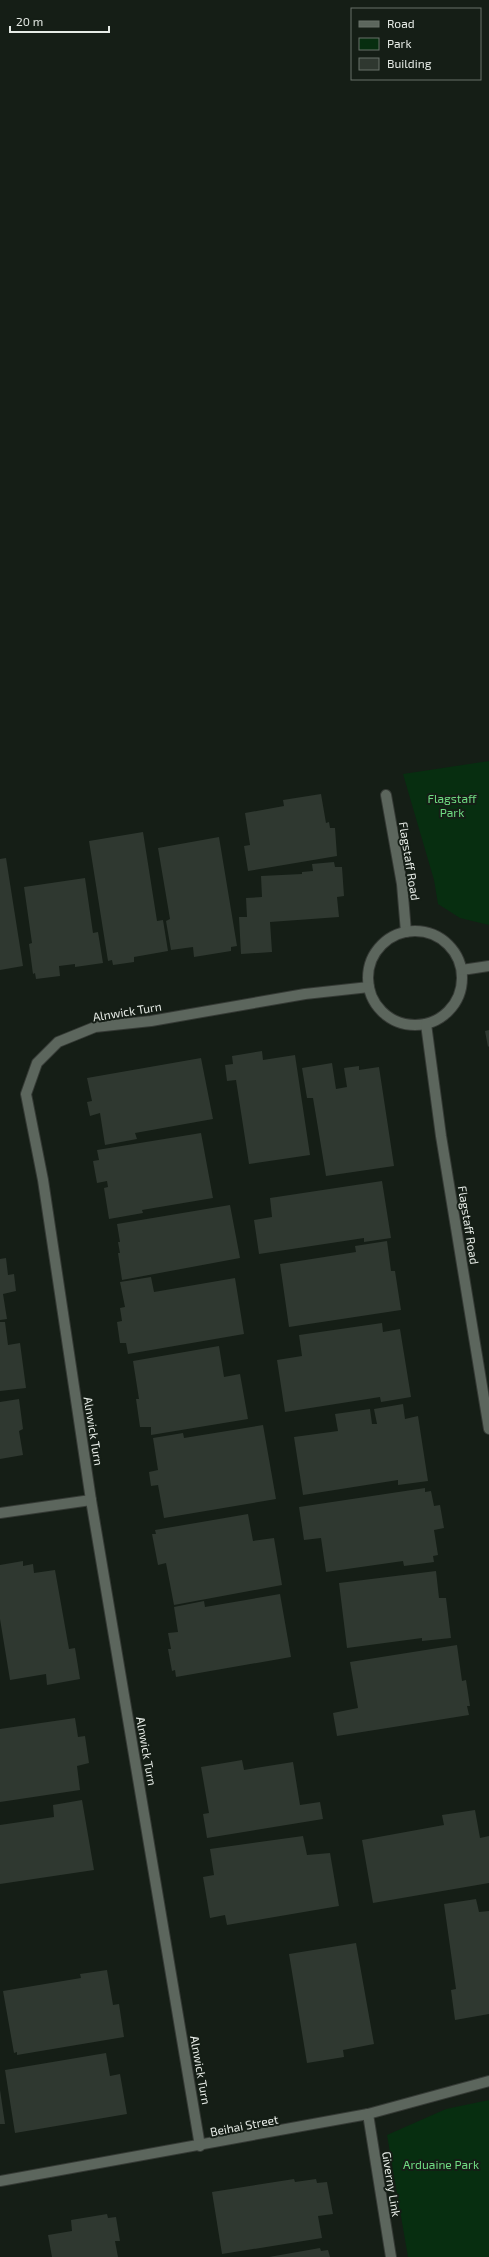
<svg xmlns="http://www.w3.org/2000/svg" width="489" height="2257" font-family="'Exo 2',sans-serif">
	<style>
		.green { fill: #072e10 }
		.building { fill: #2f3830 }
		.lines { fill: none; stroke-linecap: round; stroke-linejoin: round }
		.minor-casing { stroke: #353a35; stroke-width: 12 }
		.minor { stroke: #5c665d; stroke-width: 10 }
		.labels { text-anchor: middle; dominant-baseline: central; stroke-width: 4; stroke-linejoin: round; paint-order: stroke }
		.park-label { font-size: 12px; fill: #70dc83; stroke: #151e16 }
		.street-label { font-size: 12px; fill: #e6ebe6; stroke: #151e16 }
	</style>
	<rect width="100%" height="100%" fill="#151e16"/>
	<g class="green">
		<path d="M489 761V925L460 918 438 904 434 880 403 774Z"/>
		<path d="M489 2100V2257H408L387 2135 446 2109Z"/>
	</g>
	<g class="building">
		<path d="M321 794 326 823 329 822 330 828H335L337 856 248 871 244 846 250 845 245 813 284 806 283 800Z"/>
		<path d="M143 832 157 921 163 920 168 951 134 957V962L113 965 112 960 108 961 89 841Z"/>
		<path d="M219 837 237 946 231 947V951L194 957 193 947 171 950 166 921 170 919 158 848Z"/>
		<path d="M6 858 23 966 0 970V859Z"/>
		<path d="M334 862 335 867H342L344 896 337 897 339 917 270 922 272 952 241 954 239 917H247L246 898 262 897 261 876 302 874V872L313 871 312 864Z"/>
		<path d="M85 878 93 933 98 932 103 963 75 967V964L59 966 60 976 36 979 35 973 33 974 29 944 32 943 24 887Z"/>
		<path d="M489 1030V1046L488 1047 485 1031Z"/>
		<path d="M262 1051 263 1060 295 1055 310 1155 249 1164 236 1080 227 1081 225 1065 233 1064 232 1056Z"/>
		<path d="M201 1058 213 1119 135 1133 137 1139 105 1145 100 1113 90 1116 87 1102 92 1101 87 1078Z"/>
		<path d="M332 1063 336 1089 347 1087 344 1068 359 1066V1070L379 1067 394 1166 326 1176 313 1098H307L302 1068Z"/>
		<path d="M201 1133 213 1198 142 1210 143 1213 109 1219 104 1188 108 1187 107 1181 97 1183 93 1161 99 1160 97 1150Z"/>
		<path d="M382 1181 391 1238 364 1242V1238L259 1254 254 1220 272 1217 270 1198Z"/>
		<path d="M230 1205 240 1258 122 1280 118 1253H120L118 1242H120L117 1224Z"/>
		<path d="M387 1241 391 1271H395L401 1310 289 1327 280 1264 356 1252 355 1246Z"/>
		<path d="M6 1258 8 1275 14 1274 16 1291 3 1294 7 1319 0 1320V1259Z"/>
		<path d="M151 1277 154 1292 235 1278 244 1334 128 1354 126 1343H120L117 1322 122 1321 120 1308 125 1307 120 1282Z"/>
		<path d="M0 1322H5L8 1345 20 1343 26 1388 0 1391Z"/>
		<path d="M382 1323 383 1332 400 1329 411 1397 381 1402 380 1397 285 1412 277 1360 302 1356 299 1335Z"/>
		<path d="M219 1346 224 1377 240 1374 248 1419 151 1435V1427H140L136 1399H139L133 1361Z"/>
		<path d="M19 1399 23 1429 19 1431 23 1455 0 1459V1402Z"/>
		<path d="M403 1404 405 1419 418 1416 428 1481 398 1485V1480L303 1495 294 1437 338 1431 335 1414 370 1409 372 1424H377L374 1409Z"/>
		<path d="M263 1425 276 1499 164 1518 158 1485 151 1486 149 1472 158 1470 153 1438 183 1433 184 1438Z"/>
		<path d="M425 1488V1492L431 1491 434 1506 440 1505 444 1528 434 1530 438 1555 433 1556 434 1562 404 1566 403 1561 326 1572 321 1538 304 1540 299 1507Z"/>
		<path d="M248 1514 253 1541 274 1538 282 1585 174 1605 166 1563 158 1565 152 1534H156L155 1530Z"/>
		<path d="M23 1561V1566L33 1564 34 1573 55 1570 69 1649 75 1648 80 1679 47 1685 46 1674 10 1680 0 1619V1565Z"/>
		<path d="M436 1571 439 1598H446L451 1638 422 1641V1638L347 1648 339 1583Z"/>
		<path d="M280 1594 291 1657 176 1677 175 1670 172 1671 168 1649H171L168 1633 178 1632 174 1607 204 1601 205 1607Z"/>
		<path d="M457 1645 462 1681 466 1680 470 1706H467L469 1715 337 1736 333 1713 358 1708 350 1662Z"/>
		<path d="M75 1718 78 1737 85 1736 89 1763 77 1766 80 1790 0 1802V1729Z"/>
		<path d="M242 1760 244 1770 293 1762 300 1805 320 1802 323 1819 207 1838 203 1814 209 1813 201 1767Z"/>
		<path d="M82 1800 94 1870 0 1884V1825L54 1817 53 1805Z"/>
		<path d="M475 1810 480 1838 489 1836V1883L373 1903 362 1840 444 1825 442 1815Z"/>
		<path d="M303 1836 307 1855 330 1853 339 1906 227 1925 225 1915 210 1918 203 1877 214 1875 210 1849Z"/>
		<path d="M476 1899 479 1912 489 1911V2014L455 2020 451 1990 456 1989 444 1904Z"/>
		<path d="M356 1943 374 2044 343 2050 344 2057 307 2063 289 1954Z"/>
		<path d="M107 1970 113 2005 119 2004 124 2037 17 2055V2052L14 2053 3 1991 81 1978 80 1974Z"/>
		<path d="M106 2053 110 2076 120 2074 127 2114 15 2133 5 2070Z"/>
		<path d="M0 2090 5 2124H0Z"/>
		<path d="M294 2179 295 2182 316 2179 317 2183 327 2182 333 2214 318 2216 322 2238 222 2254 212 2192Z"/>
		<path d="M107 2214 108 2218 116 2217 120 2241H115L118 2257H52L48 2235 72 2231 71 2220Z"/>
		<path d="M320 2248 321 2251 328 2250 330 2257H269Z"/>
	</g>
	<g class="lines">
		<defs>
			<g id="minor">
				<path d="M386 795 402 884 406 932"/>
				<circle cx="415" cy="978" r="47"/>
				<path d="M462 970 489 966"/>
				<path d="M426 1024 441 1136 489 1429"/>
				<path d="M0 1513 91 1500"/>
				<path d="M368 2114 391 2257"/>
				<path d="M200 2146 91 1500 43 1180 26 1094 37 1063 58 1042 95 1027 151 1021 305 994 369 987"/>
				<path d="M0 2181 368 2114 489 2081"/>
			</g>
		</defs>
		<use href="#minor" class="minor-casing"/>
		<use href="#minor" class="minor"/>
	</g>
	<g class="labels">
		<g class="park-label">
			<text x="452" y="798">Flagstaff<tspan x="452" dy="14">Park</tspan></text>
			<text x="441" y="2164">Arduaine Park</text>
		</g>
		<g class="street-label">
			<text transform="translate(410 861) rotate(81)">Flagstaff Road</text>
			<text transform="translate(127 1011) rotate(-9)">Alnwick Turn</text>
			<text transform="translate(469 1225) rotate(81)">Flagstaff Road</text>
			<text transform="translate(94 1431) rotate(81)">Alnwick Turn</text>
			<text transform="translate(147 1751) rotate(80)">Alnwick Turn</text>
			<text transform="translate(201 2070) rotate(80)">Alnwick Turn</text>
			<text transform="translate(244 2125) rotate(-11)">Beihai Street</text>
			<text transform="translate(392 2184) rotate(81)">Giverny Link</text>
		</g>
	</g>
	<rect x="351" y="8" width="130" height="72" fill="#151e16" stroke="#697069"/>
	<rect x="359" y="21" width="20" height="6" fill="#5c665d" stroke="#697069"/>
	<text x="387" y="28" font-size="12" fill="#e6ebe6">Road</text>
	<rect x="359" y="38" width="20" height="12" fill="#072e10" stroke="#697069"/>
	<text x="387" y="48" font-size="12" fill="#e6ebe6">Park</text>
	<rect x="359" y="58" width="20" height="12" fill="#2f3830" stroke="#697069"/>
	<text x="387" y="68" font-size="12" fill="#e6ebe6">Building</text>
	<path d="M10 26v6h99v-6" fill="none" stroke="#e6ebe6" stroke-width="2"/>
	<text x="16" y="26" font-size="12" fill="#e6ebe6" stroke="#151e16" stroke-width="3" paint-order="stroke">20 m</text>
</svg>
